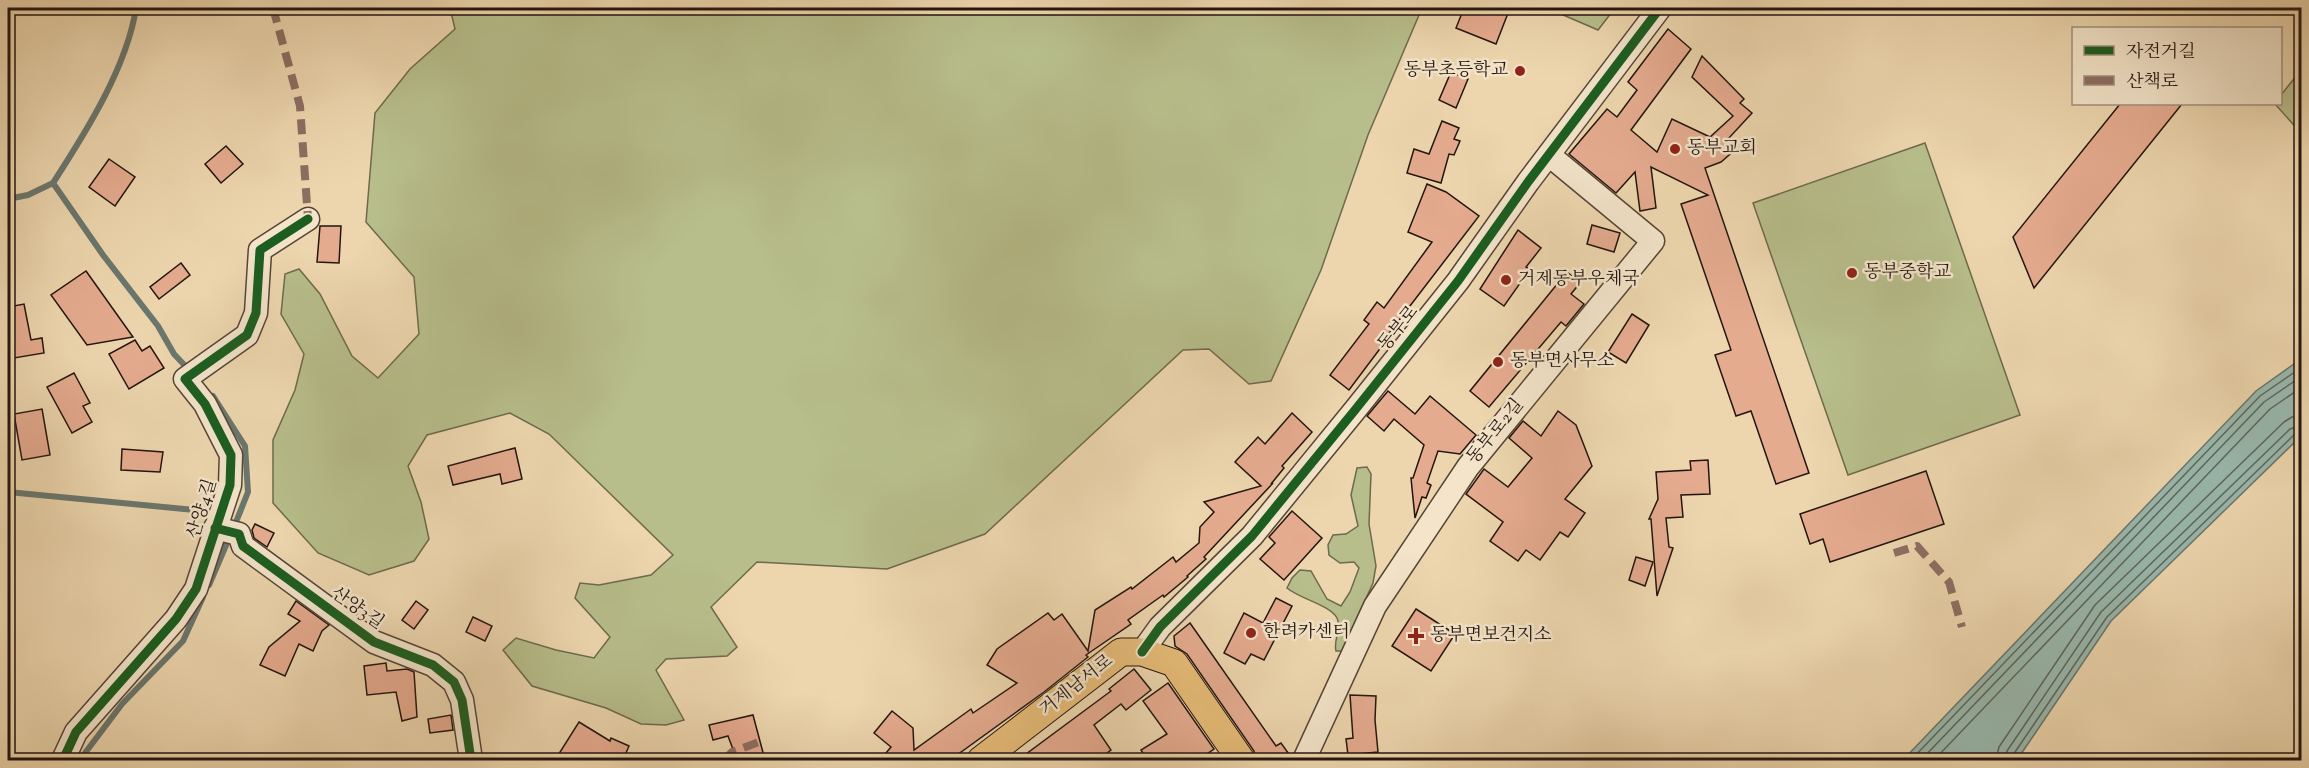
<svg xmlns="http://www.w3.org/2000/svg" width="2309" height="768" font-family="'Sorts Mill Goudy','Noto Serif KR',serif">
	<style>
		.green { fill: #b7be8b; stroke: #6d6a4d; stroke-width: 1.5 }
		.water { fill: #99b9ae; stroke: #6a776e; stroke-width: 1.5 }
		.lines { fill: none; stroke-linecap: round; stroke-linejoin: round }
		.shore { stroke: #5e675e; stroke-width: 1.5 }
		.stream { stroke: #6a776e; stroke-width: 6 }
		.building { fill: #e5ab8f; stroke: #23150f; stroke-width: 1.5 }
		.minor-casing { stroke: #564537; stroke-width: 25 }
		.major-casing { stroke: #23150f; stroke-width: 29 }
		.minor { stroke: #f3e4ca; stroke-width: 22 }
		.major { stroke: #e6bb77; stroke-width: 27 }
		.quiet { stroke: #8d6e63; stroke-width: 8; stroke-dasharray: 15 8; stroke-linecap: butt }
		.cycleway-casing { stroke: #f3e4ca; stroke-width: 13 }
		.cycleway { stroke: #1b5e20; stroke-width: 9 }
		.poi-dot { fill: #8f2418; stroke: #f3e4ca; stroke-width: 2 }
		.labels { text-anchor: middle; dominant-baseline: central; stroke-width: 5; stroke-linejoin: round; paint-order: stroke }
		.poi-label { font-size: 18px; fill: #23150f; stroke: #f3e4ca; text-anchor: start }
		.street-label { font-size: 18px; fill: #23150f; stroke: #f3e4ca }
	</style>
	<rect width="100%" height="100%" fill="#edd6ae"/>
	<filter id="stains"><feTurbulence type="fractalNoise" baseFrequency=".00333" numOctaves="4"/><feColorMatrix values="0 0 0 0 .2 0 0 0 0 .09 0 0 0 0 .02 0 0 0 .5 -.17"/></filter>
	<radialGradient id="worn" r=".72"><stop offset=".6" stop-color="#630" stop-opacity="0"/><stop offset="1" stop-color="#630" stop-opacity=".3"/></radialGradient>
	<g class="green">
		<path d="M450 8H1422L1368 135 1321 270 1271 381 1249 384 1209 349 1183 350 985 534 887 569 757 562 711 607 737 647 727 656 666 659 656 670 684 720 666 725 641 724 606 708 532 686 503 650 516 638 556 650 594 658 610 637 575 598 580 583 599 585 651 575 673 555 549 434 510 413 427 435 408 466 421 502 429 539 414 561 369 575 318 553 273 503V440L295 390 304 354 281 314 285 274 299 269 320 294 352 356 378 378 419 334 414 277 366 222 375 113 410 69 455 29Z"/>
		<path d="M1547 8H1615L1598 30Z"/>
		<path d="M2301 70V133L2275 104H2280L2281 95Z"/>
		<path d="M1925 143 2020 415 1848 475 1753 203Z"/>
		<path d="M1367 467 1371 474 1369 524 1376 566 1373 583 1342 651H1336C1333 640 1342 628 1337 618 1330 605 1300 599 1287 588L1292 578 1300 570 1311 571 1327 599 1341 606 1350 592 1359 568 1354 562 1340 563 1329 555 1328 545 1333 535 1346 534 1358 526 1351 495 1357 468Z"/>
	</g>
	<path class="water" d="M2301 359V436L2111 621 2017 760H1903L2256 391Z"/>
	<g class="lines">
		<g class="shore">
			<path d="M1911 760 2260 396 2302 367"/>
			<path d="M1921 760 2264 402 2302 376"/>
			<path d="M1934 760 2270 409 2302 387"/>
			<path d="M1996 760 1999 747 2095 605 2284 422 2292 417 2302 416"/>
			<path d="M2005 760 2007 751 2101 612 2290 429 2302 425"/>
			<path d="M2012 760 2013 755 2107 617 2295 434 2302 432"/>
		</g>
		<g class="stream">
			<path d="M136 8C127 67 86 132 53 183L103 255 158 326 174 354 190 371"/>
			<path d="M8 199 28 195 53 183"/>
			<path d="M213 396 245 446 248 492 234 527"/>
			<path d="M8 492 205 511"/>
			<path d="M209 585 230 536"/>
			<path d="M2139 757 2302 759"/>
			<path d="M85 760V753L122 704 183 641 203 597"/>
		</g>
	</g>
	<g class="building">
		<path d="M1464 8H1510L1496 44 1456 28Z"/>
		<path d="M1668 29 1691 49 1631 130 1657 152 1672 119 1710 137 1733 116 1692 77 1702 56 1744 99 1740 103 1752 113 1728 139 1736 149 1721 162 1705 168 1809 473 1776 484 1751 411 1736 416 1715 355 1731 350 1681 204 1708 195 1651 167 1656 208 1640 211 1635 172 1616 193 1569 154 1607 109 1617 117 1637 90 1628 82Z"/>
		<path d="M1451 72 1468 79 1456 108 1439 100Z"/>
		<path d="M2120 104H2182L2034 288 2013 237Z"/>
		<path d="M1442 121 1459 128 1454 139 1460 141 1454 155 1449 154 1441 183 1407 173 1414 149 1429 154Z"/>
		<path d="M226 146 243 164 221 183 205 164Z"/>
		<path d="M109 159 135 177 115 206 89 187Z"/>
		<path d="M1427 184 1446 192 1479 216 1380 345 1382 346 1349 390 1330 375 1369 324 1364 320 1377 302 1384 308 1432 242 1408 232Z"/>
		<path d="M1592 225 1620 233 1614 252 1587 244Z"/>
		<path d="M320 226H341L339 263 317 262Z"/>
		<path d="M1518 230 1541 248 1526 267 1530 269 1504 306 1480 289Z"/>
		<path d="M181 263 190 275 159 299 150 287Z"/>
		<path d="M86 271 133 337 87 345 51 295Z"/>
		<path d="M1567 272 1580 283 1571 294 1584 304 1566 326 1561 322 1489 407 1470 391Z"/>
		<path d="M24 304 31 340 42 338 44 353 14 358 8 321V307Z"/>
		<path d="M1632 314 1649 325 1626 363 1608 352Z"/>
		<path d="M135 340 142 351 150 346 164 368 129 389 109 354Z"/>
		<path d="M74 373 90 403 83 406 92 422 72 433 47 387Z"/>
		<path d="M1388 391 1415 414 1430 396 1476 435 1460 454 1438 451 1427 483 1431 485 1426 498 1422 497 1415 518 1411 478H1413L1424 445 1394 419 1384 431 1367 416Z"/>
		<path d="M42 409 50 455 22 460 14 414Z"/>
		<path d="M1558 411 1576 425 1592 466 1565 499 1585 513 1568 537 1560 532 1540 560 1526 550 1518 561 1490 541 1503 522 1466 494 1484 469 1508 487 1532 458 1509 438 1523 421 1541 436Z"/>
		<path d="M1292 413 1312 432 1282 466 1284 468 1271 484 1273 483 1204 557 1206 559 1187 576 1188 577 1164 597 1163 595 1128 620 1131 624 1086 655 1088 657 1044 692 950 760H880L891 747 874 733 892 711 913 728 914 750 971 709 973 713 1017 683 987 665 997 649 1048 613 1054 620 1062 614 1088 651 1095 610 1131 587 1132 589 1173 557 1176 562 1199 543 1200 527 1214 512 1204 502 1261 486 1235 462 1258 437 1265 444Z"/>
		<path d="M515 448 522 479 502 484 500 474 453 485 448 466Z"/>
		<path d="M122 449 163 452 160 472 121 470Z"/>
		<path d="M1708 460 1710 494 1681 495 1683 517 1666 518 1669 547 1673 548 1657 596 1651 519H1649L1658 499 1656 472 1691 470 1690 461Z"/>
		<path d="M1926 471 1944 524 1830 562 1823 539 1810 544 1800 514Z"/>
		<path d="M1292 511 1322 538 1284 580 1260 559 1275 543 1269 537Z"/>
		<path d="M255 524 274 533 267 547 254 538 252 530Z"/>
		<path d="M1636 557 1653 562 1645 586 1629 580Z"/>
		<path d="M1276 598 1292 606 1264 660 1251 654 1245 664 1224 653 1244 613 1263 623Z"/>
		<path d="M296 601 329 625 322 631 313 651 299 644 285 676 260 665 269 647 300 621 288 614Z"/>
		<path d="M416 601 428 610 414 629 402 620Z"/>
		<path d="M1416 609 1455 634 1431 671 1392 646Z"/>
		<path d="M473 617 492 626 485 641 466 632Z"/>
		<path d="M1190 623 1276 746 1281 743 1291 757V760H1256L1254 751 1187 654 1175 646 1174 636Z"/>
		<path d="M386 663 387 671 407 669 414 672 417 717 402 721 396 692 367 695 364 666Z"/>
		<path d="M1134 669 1151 690 1126 710 1121 704 1094 725 1111 750 1097 760H1018L1111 691 1109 689Z"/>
		<path d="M1168 683 1214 749 1198 760H1186L1181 754 1169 760H1147L1141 750 1167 734 1143 701Z"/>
		<path d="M1350 695 1376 696 1375 720 1378 752 1348 755 1346 739 1353 738Z"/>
		<path d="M451 715 453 730 430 733 428 719Z"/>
		<path d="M753 715 765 760H737L728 736 713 740 709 725Z"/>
		<path d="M579 722 610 741 611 738 629 746 623 760H555Z"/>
	</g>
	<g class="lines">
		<defs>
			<g id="minor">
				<path d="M215 528 239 534 243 546 374 642 433 665 454 682 462 700 471 760"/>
				<path d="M1142 652 1160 627 1252 536 1355 410 1458 281 1528 182 1660 8"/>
				<path d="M63 760 76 732 176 619 196 589 230 485 231 455 205 404 185 379 247 335 256 313 260 250 308 219"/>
				<path d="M1304 760 1375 606 1468 467 1653 241 1549 155"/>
			</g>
			<path id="major" d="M981 760 1121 652H1142L1174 663 1241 760"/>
		</defs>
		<use href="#minor" class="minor-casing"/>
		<use href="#major" class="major-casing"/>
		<use href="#minor" class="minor"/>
		<use href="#major" class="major"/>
		<g class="quiet">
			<path d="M273 8 300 106 308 219"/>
			<path d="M1894 553 1917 546 1949 582 1962 627"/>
			<path d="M729 760 727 757 732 752 762 741"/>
		</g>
		<defs>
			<g id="cycleway">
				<path d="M215 528 239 534 243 546 374 642 433 665 454 682 462 700 471 760"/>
				<path d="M1142 652 1160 627 1252 536 1355 410 1458 281 1528 182 1660 8"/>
				<path d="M63 760 76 732 176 619 196 589 230 485 231 455 205 404 185 379 247 335 256 313 260 250 308 219"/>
			</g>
		</defs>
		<use href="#cycleway" class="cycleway-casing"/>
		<use href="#cycleway" class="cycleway"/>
	</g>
	<g class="poi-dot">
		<circle cx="1520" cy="71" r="6"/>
		<circle cx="1675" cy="149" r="6"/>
		<circle cx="1852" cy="273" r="6"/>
		<circle cx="1506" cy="280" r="6"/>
		<circle cx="1498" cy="362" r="6"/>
		<circle cx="1251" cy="633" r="6"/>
		<path d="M1413 627h6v6h6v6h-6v6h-6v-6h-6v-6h6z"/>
	</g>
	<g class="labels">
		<g class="poi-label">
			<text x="1508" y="71" text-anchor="end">동부초등학교</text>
			<text x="1687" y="149">동부교회</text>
			<text x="1864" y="273">동부중학교</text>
			<text x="1518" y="280">거제동부우체국</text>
			<text x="1510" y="362">동부면사무소</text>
			<text x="1263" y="633">한려카센터</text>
			<text x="1430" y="636">동부면보건지소</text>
		</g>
		<g class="street-label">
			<text transform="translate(1399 329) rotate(-51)">동부로</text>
			<text transform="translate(1496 432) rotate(-51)">동부로2길</text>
			<text transform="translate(203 509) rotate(-73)">산양4길</text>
			<text transform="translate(357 609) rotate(35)">산양3길</text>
			<text transform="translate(1077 686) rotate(-38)">거제남서로</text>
		</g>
	</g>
	<rect width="2309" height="768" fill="none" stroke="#edd6ae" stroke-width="30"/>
	<rect x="9" y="9" width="2291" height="750" fill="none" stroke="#23150f" stroke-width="3"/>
	<rect x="15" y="15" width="2279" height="738" fill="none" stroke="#23150f" stroke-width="1.5"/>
	<rect x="2072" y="27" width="210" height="78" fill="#f3e4ca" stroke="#a0917f" stroke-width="1.5"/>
	<rect x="2084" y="46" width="30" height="9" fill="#1b5e20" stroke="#a0917f" stroke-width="1.5"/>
	<text x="2126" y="57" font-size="18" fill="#23150f">자전거길</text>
	<rect x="2084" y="76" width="30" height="9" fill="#8d6e63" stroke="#a0917f" stroke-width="1.5"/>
	<text x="2126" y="87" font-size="18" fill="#23150f">산책로</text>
	<rect width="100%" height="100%" filter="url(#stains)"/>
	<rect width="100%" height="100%" fill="url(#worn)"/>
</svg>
